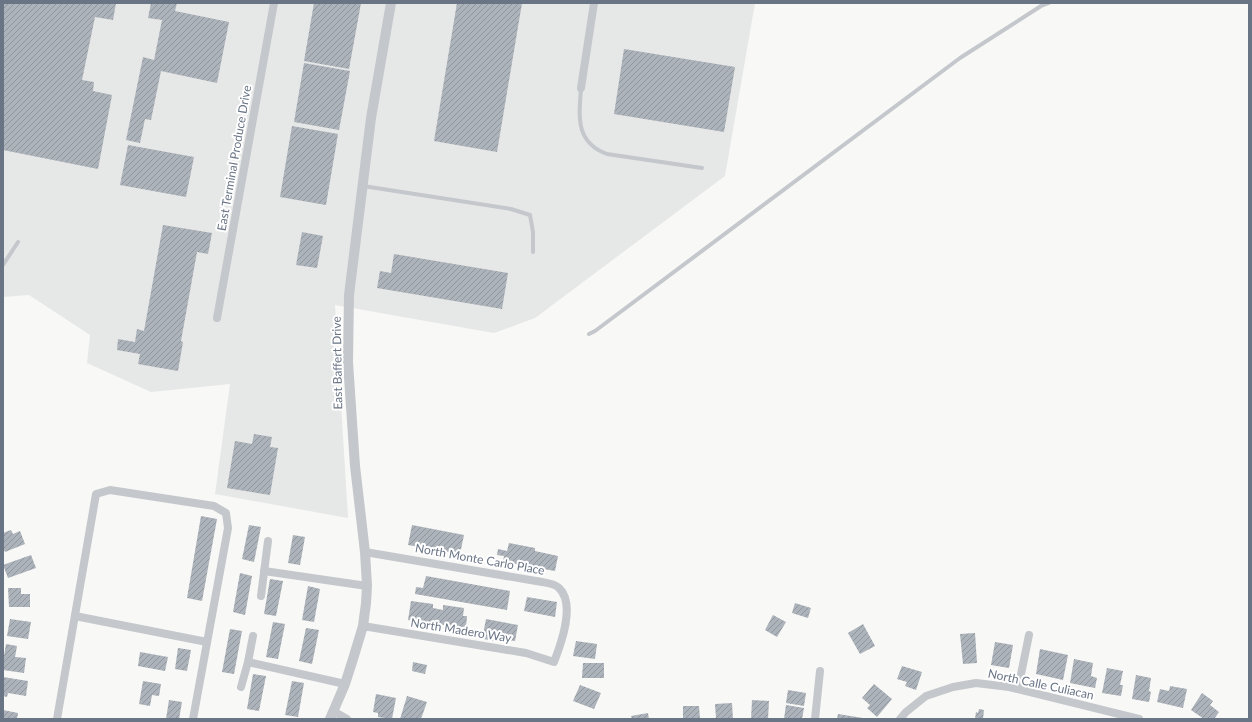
<svg xmlns="http://www.w3.org/2000/svg" width="1252" height="722" font-family="Lato,sans-serif">
	<style>
		.built { fill: #e6e7e7 }
		.building { fill: url(#building-hatch) }
		.lines { fill: none; stroke-linecap: round; stroke-linejoin: round }
		.service { stroke: #c4c7cb; stroke-width: 4 }
		.minor { stroke: #c4c7cb; stroke-width: 8 }
		.tertiary { stroke: #c4c7cb; stroke-width: 10 }
		.labels { text-anchor: middle; dominant-baseline: central; stroke-width: 4; stroke-linejoin: round; paint-order: stroke }
		.street-label { font-size: 12px; fill: #697485; stroke: #fff }
	</style>
	<defs>
		<pattern id="building-hatch" width="6" height="6" patternUnits="userSpaceOnUse"><rect width="6" height="6" fill="#adb3ba"/><path d="M-1 1l2-2M0 6l6-6M5 7l2-2" fill="none" stroke="#91969d"/></pattern>
	</defs>
	<rect width="100%" height="100%" fill="#f8f8f6"/>
	<path class="built" d="M3 3H755L725 176 535 318 494 333 335 305 348 518 215 494 230 384 151 392 87 363 90 335 29 295 3 297Z"/>
	<g class="building">
		<path d="M3 3H116L113 20 95 17 82 80 94 82 93 91 112 95 98 169 3 150Z"/>
		<path d="M151 3H177L175 11 229 22 217 83 161 71 151 120 145 119 140 143 126 140 143 57 154 60 162 20 148 18Z"/>
		<path d="M314 3H361L349 69 304 61Z"/>
		<path d="M457 3H522L497 152 434 141Z"/>
		<path d="M624 49 735 67 724 132 614 114Z"/>
		<path d="M304 63 350 71 339 130 294 122Z"/>
		<path d="M292 126 338 134 326 205 280 197Z"/>
		<path d="M128 145 194 157 186 197 120 185Z"/>
		<path d="M163 225 212 233 208 254 197 252 181 341 183 342 178 371 138 364 140 354 117 350 118 339 135 342 137 329 144 331Z"/>
		<path d="M302 232 323 236 317 268 296 265Z"/>
		<path d="M394 254 508 273 502 309 377 288 380 271 391 273Z"/>
		<path d="M254 434 272 437 270 447 278 448 270 495 227 488 235 441 252 444Z"/>
		<path d="M201 516 217 519 202 601 187 598Z"/>
		<path d="M249 525 261 527 254 562 242 559Z"/>
		<path d="M412 525 464 535 460 554 408 545Z"/>
		<path d="M11 530 13 534 20 531 25 544 5 552 3 548V533Z"/>
		<path d="M293 535 305 537 300 565 288 563Z"/>
		<path d="M509 543 535 548V551L558 556 555 571 503 562 504 556 497 555 498 549 507 551Z"/>
		<path d="M31 555 36 568 8 578 3 565Z"/>
		<path d="M240 573 252 576 245 615 233 612Z"/>
		<path d="M426 576 510 591 507 610 415 594 416 587 423 588Z"/>
		<path d="M270 579 283 581 276 616 264 614Z"/>
		<path d="M308 586 320 589 314 622 302 620Z"/>
		<path d="M8 588H21V594H30V607H9Z"/>
		<path d="M527 597 557 602 555 617 524 611Z"/>
		<path d="M411 601 433 604V608L443 610V605L464 608 463 616H467L466 628 408 620Z"/>
		<path d="M795 603 811 608 808 618 792 613Z"/>
		<path d="M773 615 786 622 777 637 765 630Z"/>
		<path d="M10 619 31 622 28 639 7 636Z"/>
		<path d="M486 619 518 625 515 641 507 640V643L501 642V638L494 637 493 641 484 639 485 635H483Z"/>
		<path d="M273 622 285 624 278 659 266 657Z"/>
		<path d="M863 624 875 646 860 654 848 633Z"/>
		<path d="M306 628 319 630 312 664 299 661Z"/>
		<path d="M230 629 242 631 234 674 222 672Z"/>
		<path d="M975 633 977 663 963 664 960 634Z"/>
		<path d="M576 641 597 644 595 659 573 656Z"/>
		<path d="M995 642 1013 645 1009 668 991 665Z"/>
		<path d="M6 644 17 646 15 657 26 658 24 673 3 670V662Z"/>
		<path d="M178 648 191 650 187 671 175 669Z"/>
		<path d="M1040 649 1068 655 1063 680 1036 674Z"/>
		<path d="M140 652 168 657 165 671 138 666Z"/>
		<path d="M1074 659 1093 663 1091 676 1097 678 1095 688 1070 683Z"/>
		<path d="M413 662 427 665 425 674 412 671Z"/>
		<path d="M583 663H604V678H582Z"/>
		<path d="M902 666 922 672 916 690 905 686 907 682 897 679Z"/>
		<path d="M1107 668 1123 671 1120 685H1123L1121 696 1102 693Z"/>
		<path d="M253 674 266 676 259 711 247 709Z"/>
		<path d="M1136 675 1151 678 1149 691 1151 692 1149 702 1132 699Z"/>
		<path d="M3 677 28 681 26 696 8 693 7 697 3 696Z"/>
		<path d="M143 681 161 684 159 696 152 695 150 706 139 704Z"/>
		<path d="M292 681 304 683 298 717 285 715Z"/>
		<path d="M874 684 892 699 877 717 867 708 870 705 862 698Z"/>
		<path d="M580 685 601 693 594 709 573 701Z"/>
		<path d="M1170 686 1187 689 1183 708 1157 702 1160 689 1169 691Z"/>
		<path d="M788 690 806 693 804 706 786 703Z"/>
		<path d="M1202 693 1213 701 1210 705 1219 712 1214 719H1204L1191 710Z"/>
		<path d="M376 694 396 698 392 719 378 717V713L373 712Z"/>
		<path d="M407 696 427 702 421 719H400Z"/>
		<path d="M169 700 182 702 179 719H166Z"/>
		<path d="M752 700 769 701 768 719H751Z"/>
		<path d="M732 703 733 719H716L715 704Z"/>
		<path d="M786 705 804 708 802 719H784Z"/>
		<path d="M683 706H699L700 719H683Z"/>
		<path d="M979 709 984 710 983 719H975L976 712 978 713Z"/>
		<path d="M3 710 18 713 17 719H3Z"/>
		<path d="M648 713 649 719H632L631 716Z"/>
		<path d="M838 714 863 718V719H837Z"/>
	</g>
	<g class="lines">
		<g class="service">
			<path d="M581 88C579 117 575 142 607 154L702 168"/>
			<path d="M363 186 511 209 530 215 533 232V252"/>
			<path d="M3 265 18 242"/>
			<path d="M589 334 595 331 960 58 1041 6 1049 3"/>
		</g>
		<g class="minor">
			<path d="M581 88 594 3"/>
			<path d="M217 318 274 3"/>
			<path d="M264 571 367 586"/>
			<path d="M261 596 268 541"/>
			<path d="M75 616 207 642"/>
			<path d="M363 626 526 653 554 662C561 644 576 604 559 588 555 584 548 583 542 582L365 552"/>
			<path d="M248 662 345 684"/>
			<path d="M241 687 248 662 253 636"/>
			<path d="M1018 689 1029 635"/>
			<path d="M333 711 347 719"/>
			<path d="M57 719 96 494 110 490 214 506 226 513 228 528 193 719"/>
			<path d="M815 719 820 671"/>
			<path d="M900 719 906 712 926 696 953 687 976 683 1009 687 1139 719"/>
		</g>
		<path class="tertiary" d="M330 719 345 684 353 659 363 626 366 603 367 586 365 552 355 466 348 362 349 295 371 118 391 3"/>
	</g>
	<g class="labels">
		<g class="street-label">
			<text transform="translate(234 158) rotate(-80)">East Terminal Produce Drive</text>
			<text transform="translate(337 363) rotate(-91)">East Baffert Drive</text>
			<text transform="translate(480 559) rotate(10)">North Monte Carlo Place</text>
			<text transform="translate(461 630) rotate(9)">North Madero Way</text>
			<text transform="translate(1041 684) rotate(12)">North Calle Culiacan</text>
		</g>
	</g>
	<rect width="1252" height="722" fill="none" stroke="#697485" stroke-width="8"/>
</svg>
